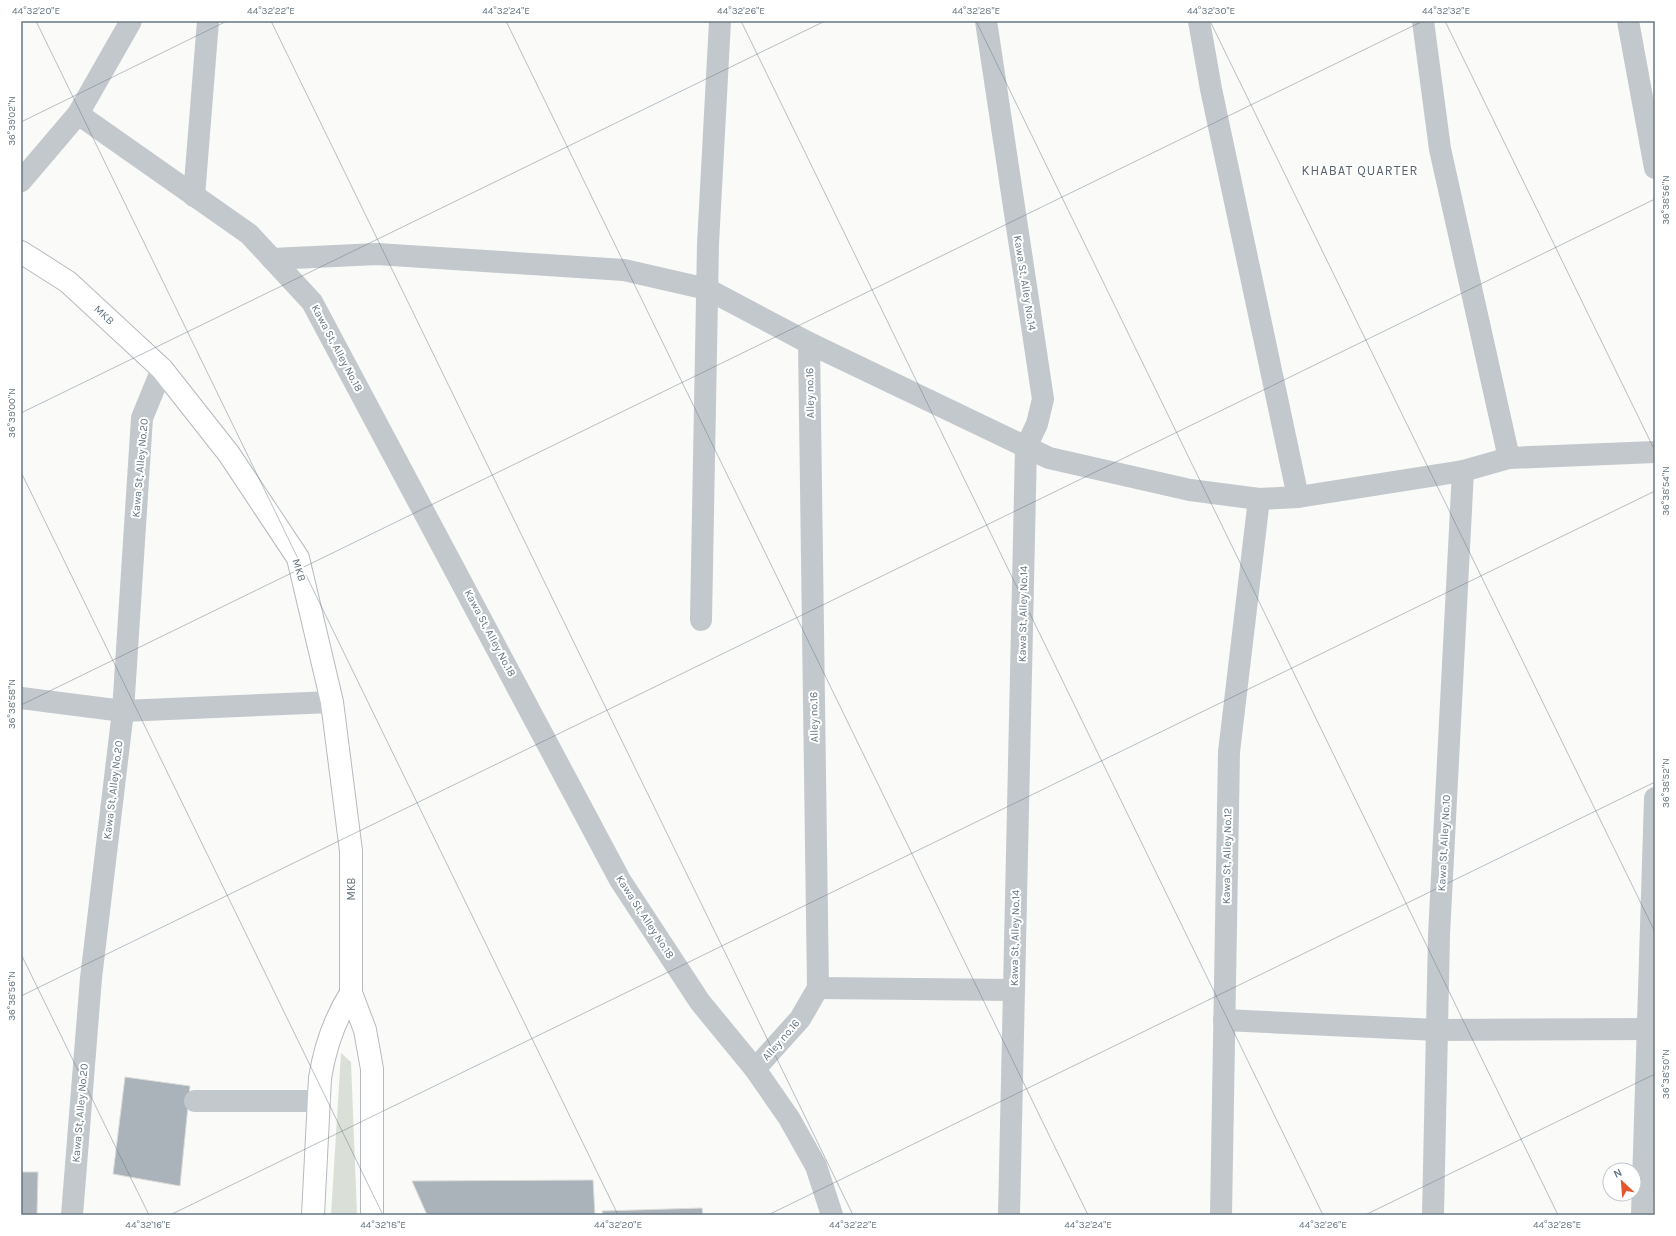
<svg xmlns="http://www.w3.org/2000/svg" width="1676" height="1236" font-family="Karla,sans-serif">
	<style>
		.green { fill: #dadfd7 }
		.building { fill: #aab3b9; stroke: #dcdcda }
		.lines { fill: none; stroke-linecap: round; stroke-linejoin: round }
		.major-casing { stroke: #b5babe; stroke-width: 24 }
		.minor { stroke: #c3c8cc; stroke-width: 22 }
		.major { stroke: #fff; stroke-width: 22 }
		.ticks { fill: none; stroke: #657683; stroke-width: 1; stroke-opacity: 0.45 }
		.labels { text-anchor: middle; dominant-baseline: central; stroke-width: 4; stroke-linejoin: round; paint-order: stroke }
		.street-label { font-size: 11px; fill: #657683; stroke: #fff }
		.quarter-label { font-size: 13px; letter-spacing: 1px; fill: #57646e; stroke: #fff }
		.neatline { fill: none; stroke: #657683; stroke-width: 1.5 }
		.ticks-label { font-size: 10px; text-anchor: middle; fill: #657683 }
	</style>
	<rect width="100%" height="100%" fill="#fafaf8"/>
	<path class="green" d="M341 1053 351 1062 357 1215H331Z"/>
	<g class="building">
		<path d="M125 1077 190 1086 180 1186 113 1174Z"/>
		<path d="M21 1172H38L37 1215H21Z"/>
		<path d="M593 1180 595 1215H427L412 1181Z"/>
		<path d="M702 1208 703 1215H603L602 1211Z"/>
	</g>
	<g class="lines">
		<defs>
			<g id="major">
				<path d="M21 252 68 282 162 369 229 454 298 558 332 702 351 851V993L365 1030 372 1069V1215"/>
				<path d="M313 1215 320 1078C325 1047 334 1020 351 993"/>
			</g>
		</defs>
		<use href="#major" class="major-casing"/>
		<g class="minor">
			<path d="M986 21 1043 399 1037 424 1026 447 1009 1215"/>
			<path d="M1199 21 1211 89 1298 497"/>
			<path d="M1423 21 1440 149 1509 458"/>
			<path d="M1628 21 1655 168"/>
			<path d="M78 114 249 234 312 302 620 880 700 1002 755 1069 789 1118 816 1166 832 1215"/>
			<path d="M21 181 78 114 131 21"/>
			<path d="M194 196 208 21"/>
			<path d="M272 259 377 254 624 270 707 289 809 343 1049 458 1190 490 1259 499 1298 497 1463 471 1509 458 1655 452"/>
			<path d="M701 620 708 244 720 21"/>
			<path d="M21 698 123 711 332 702"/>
			<path d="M818 988 1014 990"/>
			<path d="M1224 1020 1437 1030 1655 1029"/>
			<path d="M755 1069 800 1019 818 988 809 343"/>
			<path d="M195 1101H320"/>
			<path d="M72 1215 91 978 123 711 142 418 162 369"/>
			<path d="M1221 1215 1229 752 1259 499"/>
			<path d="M1433 1215 1439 935 1463 471"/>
			<path d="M1642 1215 1655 798"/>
		</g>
		<use href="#major" class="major"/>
	</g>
	<path class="ticks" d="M36 21 618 1215M271 21 853 1215M506 21 1088 1215M741 21 1323 1215M976 21 1558 1215M1210 21 1655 932M1445 21 1655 451M21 122 227 21M21 413 825 21M21 472 383 1215M21 705 1423 21M21 954 149 1215M21 996 1655 199M170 1215 1655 491M768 1215 1655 782M1365 1215 1655 1074"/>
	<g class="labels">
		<g class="street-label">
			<text transform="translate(1025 283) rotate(81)">Kawa St, Alley No.14</text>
			<text transform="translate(104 315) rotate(43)">MKB</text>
			<text transform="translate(337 348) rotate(62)">Kawa St, Alley No.18</text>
			<text transform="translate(810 393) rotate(-91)">Alley no.16</text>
			<text transform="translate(140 468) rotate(-85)">Kawa St, Alley No.20</text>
			<text transform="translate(299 570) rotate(73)">MKB</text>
			<text transform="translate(1023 614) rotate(-89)">Kawa St, Alley No.14</text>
			<text transform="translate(490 633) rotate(62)">Kawa St, Alley No.18</text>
			<text transform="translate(814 717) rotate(-91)">Alley no.16</text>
			<text transform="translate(113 790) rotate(-83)">Kawa St, Alley No.20</text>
			<text transform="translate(1444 843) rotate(-87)">Kawa St, Alley No.10</text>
			<text transform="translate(1227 856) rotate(-89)">Kawa St, Alley No.12</text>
			<text transform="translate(351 889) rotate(-90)">MKB</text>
			<text transform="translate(645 917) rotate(57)">Kawa St, Alley No.18</text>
			<text transform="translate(1015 938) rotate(-89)">Kawa St, Alley No.14</text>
			<text transform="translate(781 1040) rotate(-49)">Alley no.16</text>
			<text transform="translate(80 1113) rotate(-85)">Kawa St, Alley No.20</text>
		</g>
		<g class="quarter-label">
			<text x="1360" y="170">KHABAT QUARTER</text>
		</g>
	</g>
	<rect width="1676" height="1236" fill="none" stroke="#ffffff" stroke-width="44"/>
	<g transform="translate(1622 1182) rotate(334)"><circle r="19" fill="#ffffff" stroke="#c1c8cd"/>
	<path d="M0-3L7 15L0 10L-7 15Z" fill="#e4572e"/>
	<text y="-6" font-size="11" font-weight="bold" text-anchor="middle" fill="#657683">N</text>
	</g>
	<rect x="22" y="22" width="1632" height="1192" class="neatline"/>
	<g class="ticks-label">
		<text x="36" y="14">44°32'20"E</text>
		<text x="271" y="14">44°32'22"E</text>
		<text x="506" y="14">44°32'24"E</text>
		<text x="741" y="14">44°32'26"E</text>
		<text x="976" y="14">44°32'28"E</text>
		<text x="1211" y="14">44°32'30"E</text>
		<text x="1446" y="14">44°32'32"E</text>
		<text transform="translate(11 121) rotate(-90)" y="4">36°39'02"N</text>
		<text transform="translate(1665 200) rotate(-90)" y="4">36°38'56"N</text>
		<text transform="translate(11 413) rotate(-90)" y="4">36°39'00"N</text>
		<text transform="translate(1665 491) rotate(-90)" y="4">36°38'54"N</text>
		<text transform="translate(11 704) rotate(-90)" y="4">36°38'58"N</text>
		<text transform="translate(1665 783) rotate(-90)" y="4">36°38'52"N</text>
		<text transform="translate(11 996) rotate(-90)" y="4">36°38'56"N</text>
		<text transform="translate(1665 1074) rotate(-90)" y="4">36°38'50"N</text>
		<text x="148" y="1228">44°32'16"E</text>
		<text x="383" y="1228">44°32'18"E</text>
		<text x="618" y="1228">44°32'20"E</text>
		<text x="853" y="1228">44°32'22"E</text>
		<text x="1088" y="1228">44°32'24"E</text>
		<text x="1323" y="1228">44°32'26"E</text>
		<text x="1557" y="1228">44°32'28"E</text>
	</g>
</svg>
